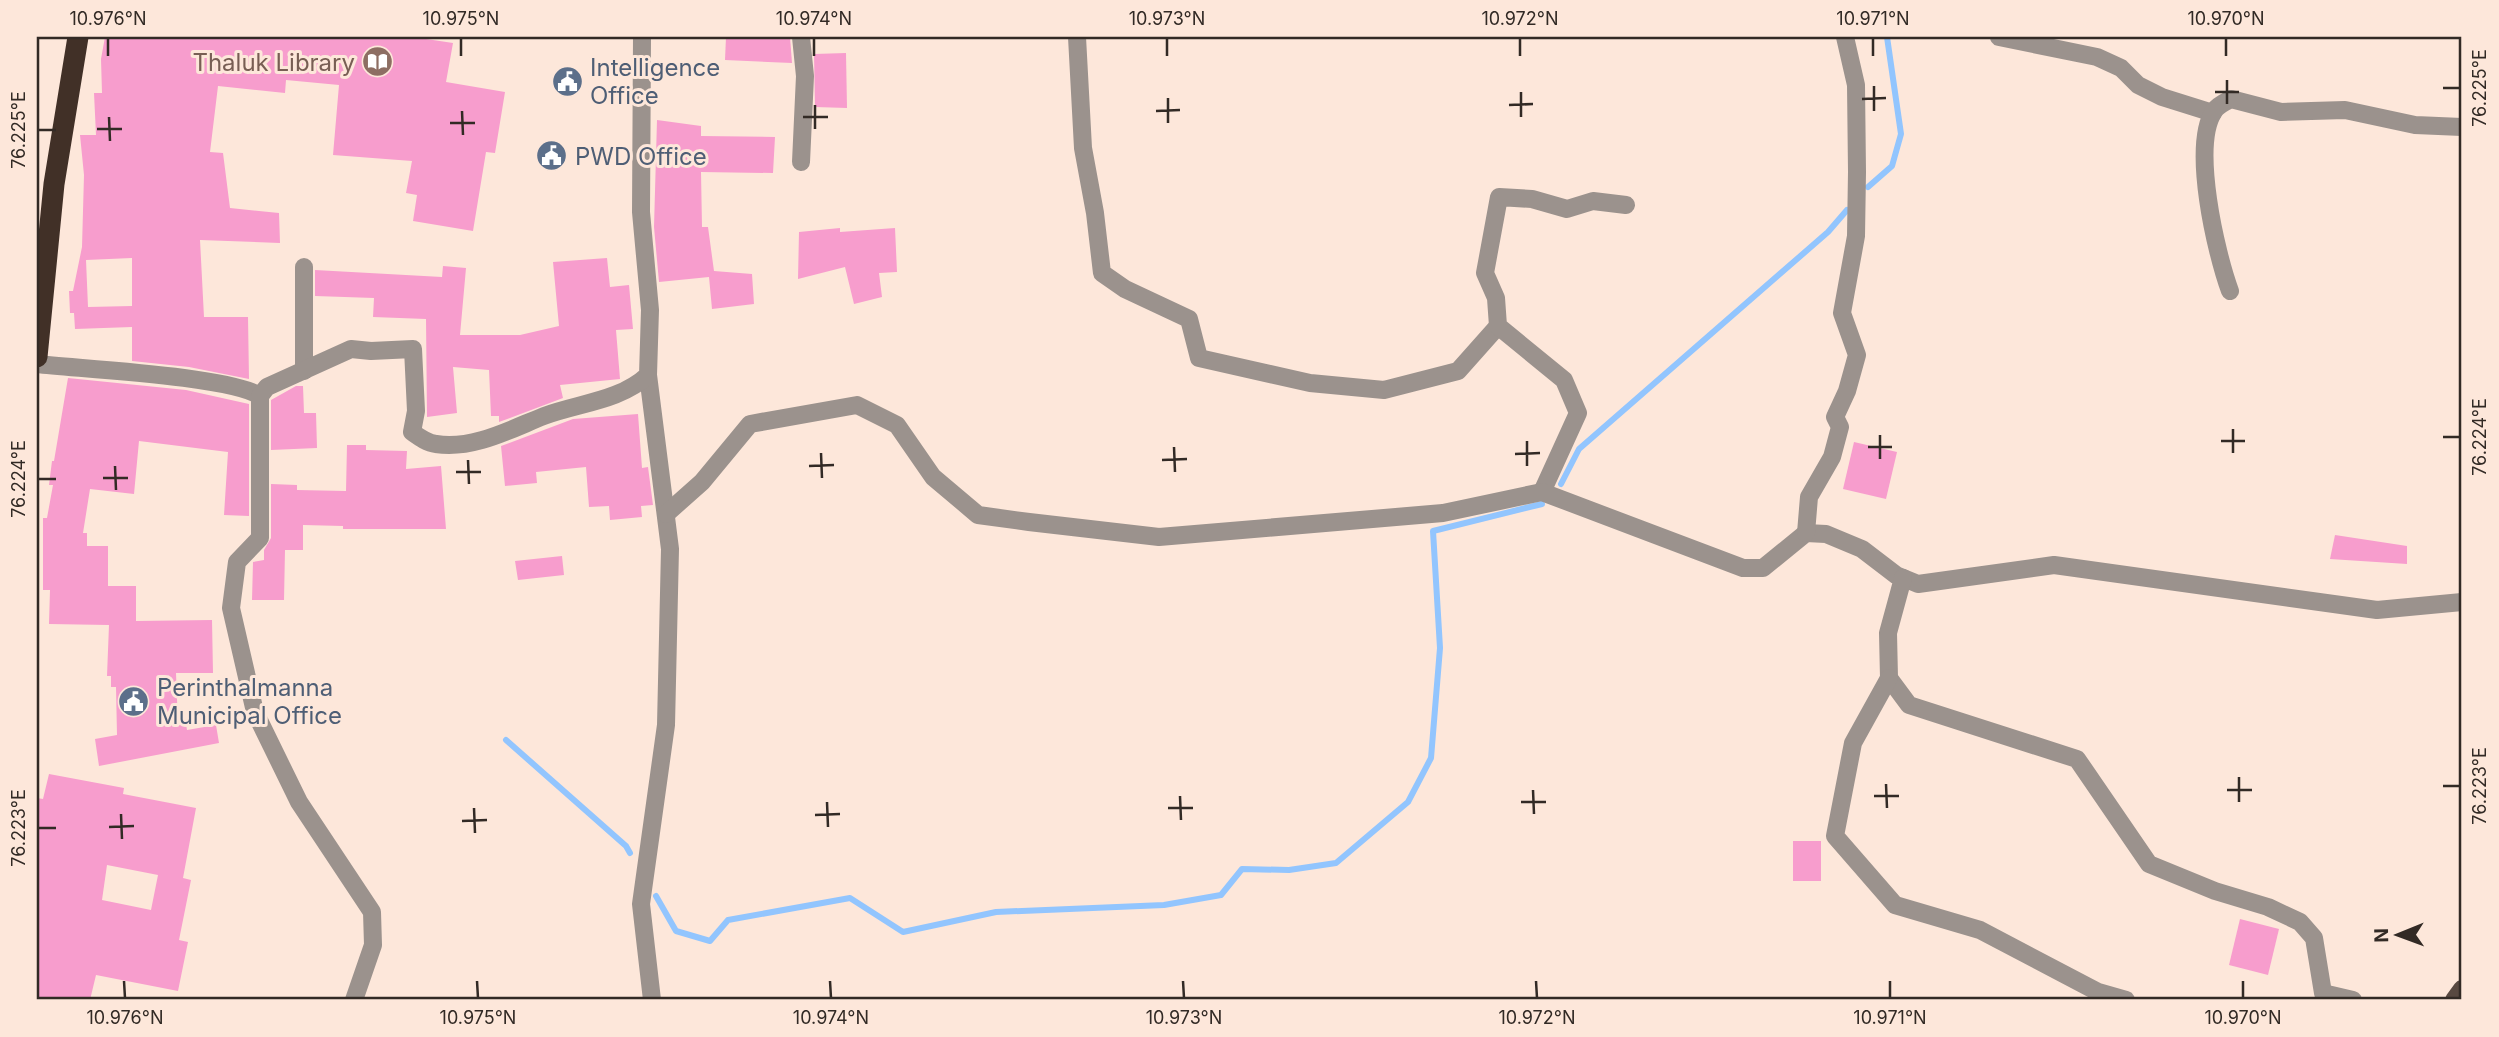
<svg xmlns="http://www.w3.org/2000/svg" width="2499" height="1037" font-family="Inter,sans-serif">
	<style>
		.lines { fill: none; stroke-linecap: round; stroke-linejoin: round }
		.stream { stroke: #92c5fe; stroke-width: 6 }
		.building { fill: #f79dcd; fill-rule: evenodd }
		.minor { stroke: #9b928d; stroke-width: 18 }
		.major { stroke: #584941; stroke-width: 18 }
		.highway { stroke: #413027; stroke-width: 21 }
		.ticks { fill: none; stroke: #322a25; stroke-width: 2.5 }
		.labels { text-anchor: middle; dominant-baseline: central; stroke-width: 6; stroke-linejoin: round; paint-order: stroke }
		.education-label { font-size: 24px; fill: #785e54; stroke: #fde7da; text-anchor: end }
		.service-label { font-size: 24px; fill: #4e5e75; stroke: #fde7da; text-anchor: start }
		.neatline { fill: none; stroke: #322a25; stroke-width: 2.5 }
		.ticks-label { font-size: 18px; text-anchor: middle; fill: #322a25 }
	</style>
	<rect width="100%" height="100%" fill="#fde7da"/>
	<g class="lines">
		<g class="stream">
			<path d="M1868 187 1892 166 1901 134 1887 37"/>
			<path d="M1561 484 1579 449 1828 232 1847 210"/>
			<path d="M506 740 626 846 630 853"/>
			<path d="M656 896 676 931 710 941 728 920 850 898 903 932 996 912 1164 905 1221 895 1242 869 1289 870 1336 863 1408 802 1431 758 1440 648 1433 531 1542 504"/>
		</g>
	</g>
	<g class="building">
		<path d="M105 37H413L453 43 446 82 505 92 495 153 486 152 473 231 413 221 417 195 406 193 412 161 333 155 339 85 286 80 285 93 218 86 210 152 223 153 230 208 279 213 280 243 200 240 204 317H248L249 379 189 367 132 361V327L75 329 74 313H70L69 291H73L82 247 84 175 80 135H96L94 93H102L101 59ZM132 258V306L88 307 86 260Z"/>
		<path d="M726 37H790L792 63 725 60Z"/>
		<path d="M846 53 847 108 815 107 814 54Z"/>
		<path d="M657 120 701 126V136L775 137 773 173 701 172 702 227H708L714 271 752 274 754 304 712 309 709 277 659 282 654 227Z"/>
		<path d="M840 228V232L895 228 897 272 879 273 882 297 854 304 845 267 798 279 799 232Z"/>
		<path d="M607 258 610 287 629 285 633 329 616 330 620 379 560 385 563 398 499 422V416H491L489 370 453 367 457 413 427 417 426 319 373 317 374 298 315 296V270L442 277 443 266 466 268 460 335H520L559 326 553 262Z"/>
		<path d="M68 378 186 390 249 404V516L224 515 228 452 139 441 134 494 90 489 83 533H87V546H108V586H136V621L212 620 213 673H176L178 725 186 724 187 730 216 725 219 743 99 766 95 739 117 735 116 687H111V676H107L109 625 49 624 50 590H43V518H47L53 485H49L52 461H54Z"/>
		<path d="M296 386H303L304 413H316L317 448 271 450V400Z"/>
		<path d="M638 414 642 468 648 467 653 505 641 506 642 517 610 520 609 506 589 507 586 467 536 472 537 483 505 486 501 446 573 419Z"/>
		<path d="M1854 442 1897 452 1886 499 1843 489Z"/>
		<path d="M347 445H366V450L407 451 406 469 441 466 446 529H343V526L303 525V550H285L284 600H252L253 562 264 560V550L271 538V484L297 485V490L346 491Z"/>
		<path d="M2335 535 2407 546V564L2330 559Z"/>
		<path d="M562 556 564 575 518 580 515 561Z"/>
		<path d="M49 774 124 788 123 794 196 808 183 878 191 880 179 940 188 942 178 991 96 975 90 1000H37V798L43 799ZM107 865 158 875 151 910 102 900Z"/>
		<rect x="1793" y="841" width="28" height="40"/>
		<path d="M2240 919 2279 929 2268 975 2229 965Z"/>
	</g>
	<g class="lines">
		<g class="minor">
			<path d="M1077 37 1083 148 1095 213 1102 273 1125 289 1189 319 1199 358 1310 383 1384 390 1458 371 1498 326"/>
			<path d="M1999 37 2097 57 2121 68 2138 85 2162 97 2213 113"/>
			<path d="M801 162 805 76 801 37"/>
			<path d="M304 267V371"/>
			<path d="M2230 291C2216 253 2191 146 2214 111 2218 105 2225 102 2231 99L2281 112 2345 110 2415 125 2462 127"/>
			<path d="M37 364C81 369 229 376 260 396"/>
			<path d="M648 375 670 549 666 725 641 904 652 1000"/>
			<path d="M1542 492 1578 413 1564 380 1498 326 1496 298 1485 273 1499 197 1532 199 1567 209 1593 201 1626 205"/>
			<path d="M666 514 702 482 750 424 857 405 897 425 933 477 978 515 1029 522 1159 537 1443 513 1542 492 1743 568H1763L1806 533 1826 534 1862 549 1896 575 1918 584 2054 565 2377 610 2462 602"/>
			<path d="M1806 533 1809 497 1832 457 1840 427 1835 417 1847 391 1857 355 1842 313 1856 236 1857 172 1856 85 1845 37"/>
			<path d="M1903 578 1888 633 1889 678 1909 705 2077 759 2149 864 2215 891 2268 907 2300 922 2314 938 2323 993 2353 1000"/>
			<path d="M1889 678 1853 743 1835 836 1895 905 1980 930 2098 992 2126 1000"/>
			<path d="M354 1000 373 945 372 912 299 802 255 712 231 608 237 562 260 538V396L267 387 351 349 371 351 413 349 416 411 412 432C419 437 427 443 436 444 473 450 511 429 544 416 579 403 620 401 648 375L650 310 641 212 642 37"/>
		</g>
		<path class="major" d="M2454 1000 2462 989"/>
		<path class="highway" d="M37 357 54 184 78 37"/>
	</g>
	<path class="ticks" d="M108 38V56M461 38V56M814 38V56M1167 38V56M1520 38V56M1873 38V56M2226 38V56M2227 80V104M1874 86V111M2443 88H2460M1521 92V117M2215 92H2239M1168 98V123M1862 99 1886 98M815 105V129M1509 105 1533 104M462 111 463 135M1156 111 1180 110M109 117 110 141M803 117H828M450 123H475M97 129H122M38 130H56M2233 429V453M1880 435V459M2443 437H2460M1527 441V466M2221 441H2245M1174 447 1175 472M1868 447H1892M821 453 822 478M1515 454 1540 453M468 460 469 484M1162 460 1187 459M115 466 116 490M809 466 834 465M456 472H481M103 478H128M38 479H56M2239 777V802M1886 784 1887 808M2443 786H2460M1533 790 1534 814M2227 790H2252M1180 796 1181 820M1874 796H1899M827 802 828 827M1521 802H1546M474 808 475 833M1168 808H1193M121 814 122 839M815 815 840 814M462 821 487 820M109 827 134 826M38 828H56M124 981 125 998M477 981 478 998M830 981 831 998M1183 981 1184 998M1536 981 1537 998M1890 981V998M2243 981V998"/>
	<defs>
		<symbol id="library-disc" viewBox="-11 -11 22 22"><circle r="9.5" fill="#8d6e63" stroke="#fde7da"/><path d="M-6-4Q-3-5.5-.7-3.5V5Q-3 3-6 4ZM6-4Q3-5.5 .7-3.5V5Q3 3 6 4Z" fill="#fff"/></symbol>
		<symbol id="civic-disc" viewBox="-11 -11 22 22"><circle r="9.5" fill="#5c6f8a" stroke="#fde7da"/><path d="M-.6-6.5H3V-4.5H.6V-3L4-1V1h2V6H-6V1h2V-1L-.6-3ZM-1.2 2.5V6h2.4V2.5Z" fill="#fff"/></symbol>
	</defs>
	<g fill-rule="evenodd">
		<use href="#library-disc" x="360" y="44" width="35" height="35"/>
		<use href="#civic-disc" x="550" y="64" width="35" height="35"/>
		<use href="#civic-disc" x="534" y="138" width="35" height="35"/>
		<use href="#civic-disc" x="116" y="684" width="35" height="35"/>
	</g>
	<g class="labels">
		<g class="education-label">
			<text x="355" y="62">Thaluk Library</text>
		</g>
		<g class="service-label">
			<text x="590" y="67">Intelligence<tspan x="590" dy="28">Office</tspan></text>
			<text x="575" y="156">PWD Office</text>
			<text x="157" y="687">Perinthalmanna<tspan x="157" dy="28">Municipal Office</tspan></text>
		</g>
	</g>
	<rect width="2499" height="1037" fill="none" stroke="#fde7da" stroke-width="77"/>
	<g transform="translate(2398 935) rotate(269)" stroke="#fde7da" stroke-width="5" paint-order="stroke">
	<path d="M0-5L12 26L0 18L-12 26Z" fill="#322a25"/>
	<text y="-10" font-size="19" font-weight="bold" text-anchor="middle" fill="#322a25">N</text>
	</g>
	<rect x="38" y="38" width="2422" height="960" class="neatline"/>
	<g class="ticks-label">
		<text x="108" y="25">10.976°N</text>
		<text x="461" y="25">10.975°N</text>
		<text x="814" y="25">10.974°N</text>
		<text x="1167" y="25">10.973°N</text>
		<text x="1520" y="25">10.972°N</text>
		<text x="1873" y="25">10.971°N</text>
		<text x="2226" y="25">10.970°N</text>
		<text transform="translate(2480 88) rotate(-90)" y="6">76.225°E</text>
		<text transform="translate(19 130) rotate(-90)" y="6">76.225°E</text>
		<text transform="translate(2480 437) rotate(-90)" y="6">76.224°E</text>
		<text transform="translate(19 479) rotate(-90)" y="6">76.224°E</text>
		<text transform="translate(2480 786) rotate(-90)" y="6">76.223°E</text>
		<text transform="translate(19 828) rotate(-90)" y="6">76.223°E</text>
		<text x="125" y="1024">10.976°N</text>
		<text x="478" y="1024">10.975°N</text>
		<text x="831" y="1024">10.974°N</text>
		<text x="1184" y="1024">10.973°N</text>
		<text x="1537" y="1024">10.972°N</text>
		<text x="1890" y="1024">10.971°N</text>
		<text x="2243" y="1024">10.970°N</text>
	</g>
</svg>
